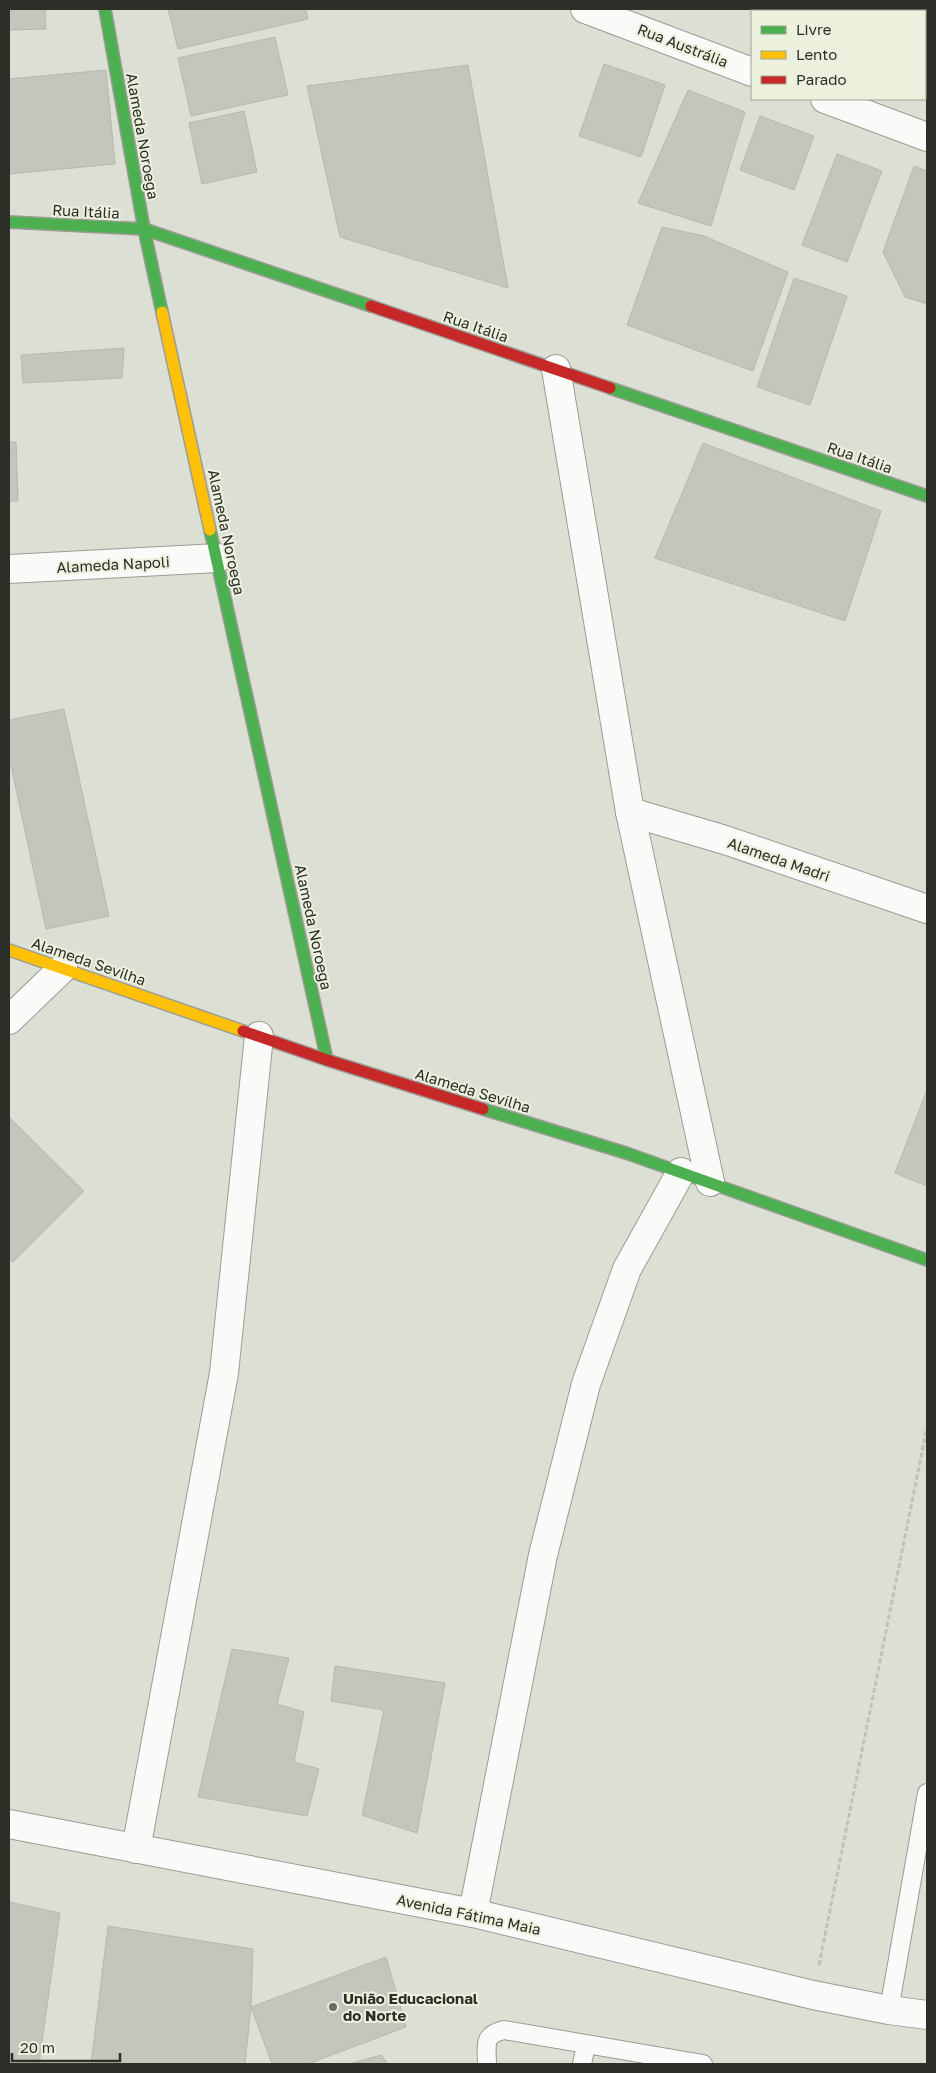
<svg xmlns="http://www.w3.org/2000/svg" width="936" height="2073" font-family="'Golos Text',sans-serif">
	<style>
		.building { fill: #c3c6bd; stroke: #b6b8af }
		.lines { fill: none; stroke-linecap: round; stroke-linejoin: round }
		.lane-casing { stroke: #9b9c95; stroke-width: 20 }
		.street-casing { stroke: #9b9c95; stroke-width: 30 }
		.fast-casing { stroke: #9b9c95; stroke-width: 14 }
		.slow-casing { stroke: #9b9c95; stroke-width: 14 }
		.jam-casing { stroke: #9b9c95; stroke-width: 14 }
		.path { stroke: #c0c1be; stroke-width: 3; stroke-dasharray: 5 2.5; stroke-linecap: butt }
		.lane { stroke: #fafaf9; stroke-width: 18 }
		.street { stroke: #fafaf9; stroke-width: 28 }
		.fast { stroke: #4caf50; stroke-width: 11 }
		.slow { stroke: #ffc107; stroke-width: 11 }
		.jam { stroke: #c62828; stroke-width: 11 }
		.poi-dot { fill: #6a6c64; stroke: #ecf1dd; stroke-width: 2 }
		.labels { text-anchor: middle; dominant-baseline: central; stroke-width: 4; stroke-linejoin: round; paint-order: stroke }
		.street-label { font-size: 15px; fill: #2d2e27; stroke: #ecf1dd }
		.poi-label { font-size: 15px; font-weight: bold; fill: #2d2e27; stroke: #ecf1dd; text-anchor: start }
	</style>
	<rect width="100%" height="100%" fill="#dcdfd4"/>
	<g class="building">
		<path d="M9 9H45L46 29 9 30Z"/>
		<path d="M168 9H306L308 19 178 49Z"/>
		<path d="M852 9H911L910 11H853Z"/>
		<path d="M275 37 288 95 191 116 178 58Z"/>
		<path d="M604 64 665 85 641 157 579 136Z"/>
		<path d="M468 65 508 288 340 237 307 86Z"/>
		<path d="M106 70 115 164 9 174V79Z"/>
		<path d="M688 90 745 112 711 226 638 203Z"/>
		<path d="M244 111 257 172 202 184 189 123Z"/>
		<path d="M760 116 814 136 794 190 740 170Z"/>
		<path d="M837 154 882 171 847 262 802 245Z"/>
		<path d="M914 166 927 171V304L905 297 883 252Z"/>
		<path d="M662 227 704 236 788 272 753 371 627 325Z"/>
		<path d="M794 278 847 296 810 405 757 387Z"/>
		<path d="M124 348 122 378 23 383 21 355Z"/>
		<path d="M9 442H16L18 501H9Z"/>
		<path d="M703 443 881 511 845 621 655 558Z"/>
		<path d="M64 709 109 916 46 929 9 756V720Z"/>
		<path d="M927 1090V1186L895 1173Z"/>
		<path d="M9 1117 84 1191 13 1262 9 1259Z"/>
		<path d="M232 1649 289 1658 277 1704 304 1712 294 1762 319 1769 307 1816 198 1797Z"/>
		<path d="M335 1666 445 1683 417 1833 362 1815 384 1710 331 1701Z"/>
		<path d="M9 1902 60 1913 39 2064H9Z"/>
		<path d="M108 1926 253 1949 251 2007 245 2064H91Z"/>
		<path d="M386 1957 406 2027 308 2064H272L251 2007Z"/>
		<path d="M381 2055 388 2064H349Z"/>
	</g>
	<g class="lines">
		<defs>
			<g id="lane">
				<path d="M889 2010 927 1793"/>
				<path d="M487 2064C487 2046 482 2035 504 2030L703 2064"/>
				<path d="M582 2064 586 2045"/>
			</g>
			<g id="street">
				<path d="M585 9 752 72"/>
				<path d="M825 99 927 137"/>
				<path d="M556 369 630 812 710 1182"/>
				<path d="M9 569 218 558"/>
				<path d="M630 812 725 840 927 909"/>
				<path d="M9 1020 63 968"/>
				<path d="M9 1824 473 1913 813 1995 889 2010 927 2015"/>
				<path d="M136 1849 224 1373 259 1036"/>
				<path d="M473 1913 543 1555 586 1384 627 1269 681 1172"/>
			</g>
			<g id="fast">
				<path d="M105 9 144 229 162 312"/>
				<path d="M9 222 144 229 371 306"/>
				<path d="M610 388 927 496"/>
				<path d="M210 530 327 1060"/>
				<path d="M483 1109 626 1153 927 1260"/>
			</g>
			<g id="slow">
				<path d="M162 312 210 530"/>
				<path d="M9 950 243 1031"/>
			</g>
			<g id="jam">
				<path d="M371 306 610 388"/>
				<path d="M243 1031 327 1060 483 1109"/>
			</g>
		</defs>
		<use href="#lane" class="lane-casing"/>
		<use href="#street" class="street-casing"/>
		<use href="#fast" class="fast-casing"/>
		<use href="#slow" class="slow-casing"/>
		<use href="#jam" class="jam-casing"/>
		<path class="path" d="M819 1965 927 1427"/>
		<use href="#lane" class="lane"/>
		<use href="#street" class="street"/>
		<use href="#fast" class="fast"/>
		<use href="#slow" class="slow"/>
		<use href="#jam" class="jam"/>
	</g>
	<circle class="poi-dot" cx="333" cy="2007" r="5"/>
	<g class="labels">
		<g class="street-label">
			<text transform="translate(683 45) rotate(21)">Rua Austrália</text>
			<text transform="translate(143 136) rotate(80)">Alameda Noroega</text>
			<text transform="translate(86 211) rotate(3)">Rua Itália</text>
			<text transform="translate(476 326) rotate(19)">Rua Itália</text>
			<text transform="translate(860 457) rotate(19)">Rua Itália</text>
			<text transform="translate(227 532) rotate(78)">Alameda Noroega</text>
			<text transform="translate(113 564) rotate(-3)">Alameda Napoli</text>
			<text transform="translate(779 859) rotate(19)">Alameda Madri</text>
			<text transform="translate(314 927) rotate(78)">Alameda Noroega</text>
			<text transform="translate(89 961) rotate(19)">Alameda Sevilha</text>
			<text transform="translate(473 1090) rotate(17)">Alameda Sevilha</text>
			<text transform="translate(469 1914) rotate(12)">Avenida Fátima Maia</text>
		</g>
		<g class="poi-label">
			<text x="343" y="1998">União Educacional<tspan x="343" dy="17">do Norte</tspan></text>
		</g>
	</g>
	<rect width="936" height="2073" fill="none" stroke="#2d2e27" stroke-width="20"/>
	<rect x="751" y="10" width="175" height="90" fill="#ecf1dd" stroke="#a0a394"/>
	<rect x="761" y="26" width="25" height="8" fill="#4caf50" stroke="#a0a394"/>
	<text x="796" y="35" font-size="15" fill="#2d2e27">Livre</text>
	<rect x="761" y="51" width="25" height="8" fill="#ffc107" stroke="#a0a394"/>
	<text x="796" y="60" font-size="15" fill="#2d2e27">Lento</text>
	<rect x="761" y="76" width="25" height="8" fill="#c62828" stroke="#a0a394"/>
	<text x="796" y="85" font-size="15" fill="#2d2e27">Parado</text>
	<path d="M12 2053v8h108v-8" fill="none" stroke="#2d2e27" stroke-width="2.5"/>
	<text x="20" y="2053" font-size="15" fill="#2d2e27" stroke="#ecf1dd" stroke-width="4" paint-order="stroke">20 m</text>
</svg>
